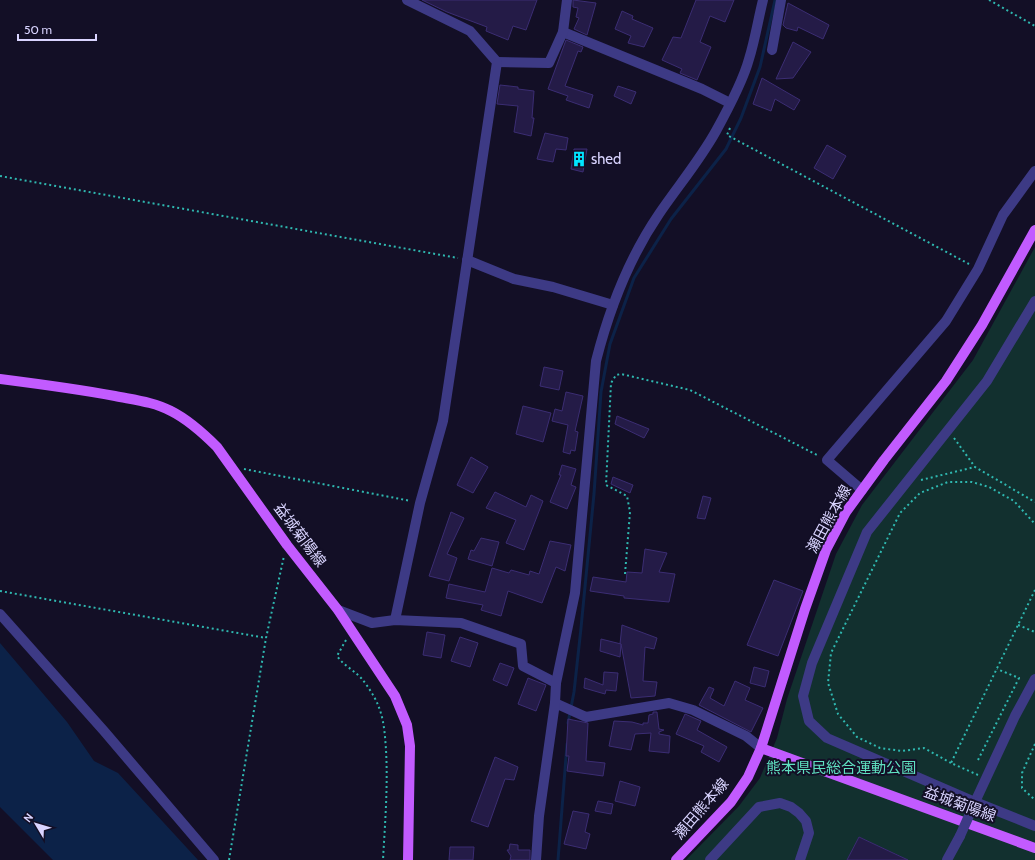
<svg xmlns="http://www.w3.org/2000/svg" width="1035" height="860" font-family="Cabin,'Noto Sans JP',sans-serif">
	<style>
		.green { fill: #12302f }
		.water { fill: #0c2248 }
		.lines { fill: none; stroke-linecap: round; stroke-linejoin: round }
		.stream { stroke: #0c2248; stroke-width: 3 }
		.building { fill: #241b47; stroke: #3b2d73 }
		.path { stroke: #2fb8b0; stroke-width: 2; stroke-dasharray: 2 3; stroke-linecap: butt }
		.minor { stroke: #3d3a85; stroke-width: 10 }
		.major { stroke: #c25bff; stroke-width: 10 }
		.minor-bridge { stroke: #3d3a85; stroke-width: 10 }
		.labels { text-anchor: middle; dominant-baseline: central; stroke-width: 4; stroke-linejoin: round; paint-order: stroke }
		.poi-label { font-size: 15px; fill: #d9d4ff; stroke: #130f26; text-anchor: start }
		.street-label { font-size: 15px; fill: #d9d4ff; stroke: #130f26 }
		.park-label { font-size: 15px; fill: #5fe0c0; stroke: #130f26 }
	</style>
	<rect width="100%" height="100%" fill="#130f26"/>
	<path class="green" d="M1035 247V860H899L900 856 859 837 847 860H686L739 806 760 778 777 738 787 699 836 554 862 505 973 360Z"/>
	<path class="water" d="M0 643 67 722 94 761 118 773 198 860H53L0 807Z"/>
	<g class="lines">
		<g class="stream">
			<path d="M568 723 574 692 581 628 594 494 601 392 610 344 634 278 671 219 726 149 741 118 760 67 775 0"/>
			<path d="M558 860 567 744"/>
		</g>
	</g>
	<g class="building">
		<path d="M422 0H537L526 30 513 26 508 40 486 31 487 27 447 12Z"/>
		<path d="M573 0 596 3 587 35 574 29 579 18 576 17 578 8 573 7Z"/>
		<path d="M696 0H734L725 22 710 16 700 42 711 47 697 80 680 73 682 69 662 60 673 37 681 38Z"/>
		<path d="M788 3 829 25 823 39 798 27 797 31 786 28 783 25Z"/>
		<path d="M622 11 633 16 632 19 653 28 644 47 628 43 631 36 615 29Z"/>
		<path d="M566 40 583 47 581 52 578 51 565 86 593 95 589 108 566 100 568 96 548 89Z"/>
		<path d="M793 42 811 52 793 78 776 79Z"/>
		<path d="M762 78 800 100 794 110 775 99 771 111 753 104Z"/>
		<path d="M500 85 518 87V89L534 91 532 118H534L531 136 514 132 518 106 497 104Z"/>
		<path d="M618 86 636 92 631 104 614 96Z"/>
		<path d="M545 133 568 138 566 150 556 149 553 162 537 159Z"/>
		<path d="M827 145 846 156 833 179 814 168Z"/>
		<path d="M574 149H587L583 172 571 169Z"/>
		<path d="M544 367 563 371 559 390 540 386Z"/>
		<path d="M566 392 583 396 575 431 578 432 575 451 571 450 570 454 563 452 568 425 552 421 555 409 562 411Z"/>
		<path d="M523 406 551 413 543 442 516 434Z"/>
		<path d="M617 416 649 429 644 438 615 424Z"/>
		<path d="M471 457 488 467 473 493 457 485Z"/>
		<path d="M562 465 576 469 571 485 576 487 567 509 550 502 561 475H559Z"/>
		<path d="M613 477 633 485 630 493 611 484Z"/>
		<path d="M495 492 526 507 531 495 543 501 524 550 506 543 516 520 486 508Z"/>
		<path d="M703 496 711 498 705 519 697 518Z"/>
		<path d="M451 512 464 518 447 554 457 558 449 581 429 576Z"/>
		<path d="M481 538 499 542 492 566 468 559 471 550 474 551Z"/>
		<path d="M550 541 571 545 565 571 556 567 542 603 508 591 501 616 481 610 483 605 446 598 449 584 485 592 492 568 509 573 511 570 529 575 530 571 539 574Z"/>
		<path d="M645 549 667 553 659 572 675 574 669 602 624 598V596L590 591 593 577 626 582 627 572 642 573Z"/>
		<path d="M774 580 803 591 778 656 747 645Z"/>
		<path d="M622 625 657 638 654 649 645 647 643 681 657 682 655 696 631 698 621 644H620Z"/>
		<path d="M427 632 445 635 441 658 423 655Z"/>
		<path d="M460 637 478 643 470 667 451 661Z"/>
		<path d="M601 639 621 644 620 657 600 651Z"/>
		<path d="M500 663 514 668 507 686 493 680Z"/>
		<path d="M754 667 769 671 765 687 750 683Z"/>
		<path d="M604 672 618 673 616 691 606 690 605 694 584 688 585 678 603 685Z"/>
		<path d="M528 678 546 685 536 711 518 704Z"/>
		<path d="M735 681 750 688 745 700 763 708 751 732 699 705 709 687 714 689 710 698 724 706Z"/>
		<path d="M653 712H657L659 729 664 730 659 732V734L670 736 669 753 649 751 651 733 635 734 631 750 609 746 614 721 632 722 643 725V723H648L649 715 653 714Z"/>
		<path d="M685 714 701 721 697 730 727 747 719 762 701 752 704 746 676 734Z"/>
		<path d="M568 719 588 723 586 761 605 763 603 776 567 771 569 756H566Z"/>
		<path d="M495 757 518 767 514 780 505 779 488 827 471 821Z"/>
		<path d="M620 781 640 787 635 806 615 801Z"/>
		<path d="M598 801 613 804 611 814 595 811Z"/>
		<path d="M573 811 589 814 585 832 590 834 586 849 564 844Z"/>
		<path d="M859 837 908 860H847Z"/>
		<path d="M510 844 518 845V850H530V860H510L511 856 507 850H509Z"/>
		<path d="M450 847H474L473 860H449Z"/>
	</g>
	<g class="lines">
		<g class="path">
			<path d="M989 0 1035 26"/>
			<path d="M730 128 727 135 969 264"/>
			<path d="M0 176 458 258"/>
			<path d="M954 438 975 467 1035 502"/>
			<path d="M244 469 411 501"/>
			<path d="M921 480 975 467"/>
			<path d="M625 574 630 512 627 496 606 485 611 383 616 375 621 374 690 390 819 456"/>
			<path d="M0 591 266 638"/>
			<path d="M1018 625 1035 632"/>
			<path d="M346 640 337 656C344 666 354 670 362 679 367 685 375 697 378 705 384 719 385 735 386 750 388 787 385 823 383 860"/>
			<path d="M1035 744 1022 773V788L1035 800"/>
			<path d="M978 760 1019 678 997 669"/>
			<path d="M951 763 924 748 902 751 880 748 857 737 838 714 828 683 831 653 900 513 920 493 948 482H972L989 487 1014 501 1035 524"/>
			<path d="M978 775 951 763 1035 590"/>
			<path d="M229 860 266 638 284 556"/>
		</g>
		<g class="minor">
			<path d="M563 32 702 89 730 103"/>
			<path d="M772 50 781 0"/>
			<path d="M497 62 549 63 563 32 567 0"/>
			<path d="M467 260 514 279 553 287 613 305"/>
			<path d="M1035 301 987 381 867 532 812 663 803 696 809 721 827 738 975 802 1035 826"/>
			<path d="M862 490 827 460 946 321 978 269 1003 215 1035 171"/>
			<path d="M338 610 372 623 395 620 461 623 521 644 523 666 556 683"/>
			<path d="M0 614 104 731 214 860"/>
			<path d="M395 620 420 503 443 421 497 62 470 31 407 0"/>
			<path d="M555 703 586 717 669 703 693 710 746 736 761 748"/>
			<path d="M975 802 1015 716 1035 679"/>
			<path d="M536 860 539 816 555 703 556 683 575 593 596 361C609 310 629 258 659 214 678 186 700 160 716 131 727 111 743 81 749 59 755 40 758 20 763 0"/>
			<path d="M710 860 759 807 780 803 791 807 799 813 806 821 809 833 800 860"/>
			<path d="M947 860 960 836"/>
		</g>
		<g class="major">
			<path d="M0 379C39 384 77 389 115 396 135 400 154 402 171 411 189 420 203 433 217 447L287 545 338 610 395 696 407 725 410 746 408 860"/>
			<path d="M761 748 1035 848"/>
			<path d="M676 860 731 802 748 777 761 748 805 609 826 550 846 512 884 460 946 381 982 325 1035 230"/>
		</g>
		<path class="minor-bridge" d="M960 836 975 802"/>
	</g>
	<defs>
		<symbol id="building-bare" viewBox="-9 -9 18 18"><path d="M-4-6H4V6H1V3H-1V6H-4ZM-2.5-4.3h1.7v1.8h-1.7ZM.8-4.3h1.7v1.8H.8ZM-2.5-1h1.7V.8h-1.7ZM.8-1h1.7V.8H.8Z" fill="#00e5ff" stroke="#130f26" stroke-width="2.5" paint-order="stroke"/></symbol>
	</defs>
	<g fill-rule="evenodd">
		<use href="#building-bare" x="568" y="148" width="22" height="22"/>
	</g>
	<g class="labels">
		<g class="poi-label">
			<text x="591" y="159">shed</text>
		</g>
		<g class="street-label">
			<text transform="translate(829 519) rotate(-61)">瀬田熊本線</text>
			<text transform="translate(300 535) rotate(53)">益城菊陽線</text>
			<text transform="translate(960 804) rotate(20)">益城菊陽線</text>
			<text transform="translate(701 809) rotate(-49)">瀬田熊本線</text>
		</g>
		<g class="park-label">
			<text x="841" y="768">熊本県民総合運動公園</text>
		</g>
	</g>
	<g transform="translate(36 824) rotate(308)" stroke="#130f26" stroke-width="3" paint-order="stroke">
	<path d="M0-3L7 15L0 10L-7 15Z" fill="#d9d4ff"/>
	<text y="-6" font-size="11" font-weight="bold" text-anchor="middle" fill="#d9d4ff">N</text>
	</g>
	<path d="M18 34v6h78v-6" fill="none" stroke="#d9d4ff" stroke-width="2"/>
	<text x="24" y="34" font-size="12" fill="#d9d4ff" stroke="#130f26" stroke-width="3" paint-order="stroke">50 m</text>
</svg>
